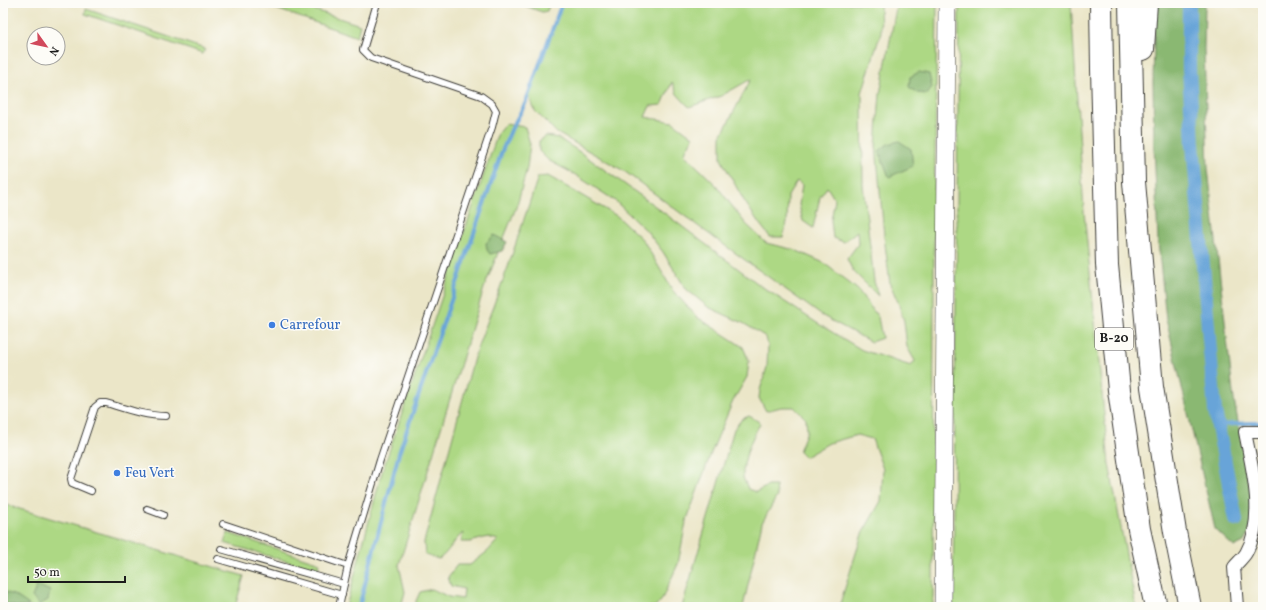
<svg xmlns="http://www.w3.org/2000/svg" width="1266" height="610" font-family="Vollkorn,serif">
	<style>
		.green { fill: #add884; stroke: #647a50 }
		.forest { fill: #8ab872; stroke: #536a47 }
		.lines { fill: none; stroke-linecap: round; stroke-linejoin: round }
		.stream { stroke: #67a4d8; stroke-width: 4 }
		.canal { stroke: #67a4d8; stroke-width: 14 }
		.lane-casing { stroke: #3b3a36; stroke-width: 8 }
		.street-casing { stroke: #3b3a36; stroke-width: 14 }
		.secondary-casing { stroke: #3b3a36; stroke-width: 18 }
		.highway-casing { stroke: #3b3a36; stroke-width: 24 }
		.lane { stroke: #fff; stroke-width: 6 }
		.street { stroke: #fff; stroke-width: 12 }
		.secondary { stroke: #fff; stroke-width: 17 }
		.highway { stroke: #fff; stroke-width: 22 }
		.shop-dot { fill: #3f7fe0; stroke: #fdfcf7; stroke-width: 1.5 }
		.labels { text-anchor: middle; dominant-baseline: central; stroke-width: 3; stroke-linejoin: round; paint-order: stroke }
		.shield { fill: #fdfcf7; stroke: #605f5e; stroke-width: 1 }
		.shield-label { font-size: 13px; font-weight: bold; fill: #1c1c1c }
		.shop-label { font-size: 14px; fill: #366cbe; stroke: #fdfcf7; text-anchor: start }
	</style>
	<rect width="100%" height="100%" fill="#fdfcf7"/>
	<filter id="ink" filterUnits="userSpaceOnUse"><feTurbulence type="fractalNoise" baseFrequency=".025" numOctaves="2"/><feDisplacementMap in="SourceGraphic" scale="8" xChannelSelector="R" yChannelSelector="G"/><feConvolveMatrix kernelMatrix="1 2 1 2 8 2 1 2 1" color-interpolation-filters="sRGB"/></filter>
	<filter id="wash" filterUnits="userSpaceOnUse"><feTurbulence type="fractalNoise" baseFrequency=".012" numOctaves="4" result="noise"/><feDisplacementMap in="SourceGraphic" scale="16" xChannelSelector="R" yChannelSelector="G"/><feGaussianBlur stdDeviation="0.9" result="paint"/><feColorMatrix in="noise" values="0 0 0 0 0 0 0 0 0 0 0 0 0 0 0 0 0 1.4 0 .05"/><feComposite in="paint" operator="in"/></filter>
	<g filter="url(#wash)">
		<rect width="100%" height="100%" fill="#ebe6c8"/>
		<g class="green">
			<path d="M259 3H293L360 25 357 37Z"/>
			<path d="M517 3H550L547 11 542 12Z"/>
			<path d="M562 3H880L881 32 862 93 863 185 874 281 878 296 853 271 847 259 858 244 857 231 844 242 833 238 831 220 835 200 827 187 820 197 813 228 803 221 799 205 802 185 797 181 788 196 787 223 783 237H770L759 223 743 199 721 159V136L751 79 721 96 689 107 677 94 672 82 662 105 650 106 645 117 673 122 693 137 684 154 716 185 745 223 766 243 795 250 824 263 858 290 878 317 882 338 871 342 821 315 698 226 624 171 557 133 535 111 529 96Z"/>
			<path d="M897 3H937L934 235 933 607H839L862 534 881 501 883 469 872 439 857 435 829 443 805 457 799 451 807 431 806 419 794 407H781L766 411 759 398 760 390 767 367 768 346 766 337 743 323 708 307 686 289 663 252 646 230 614 200 574 174 548 160 539 151V141L546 136 558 138 577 150 659 209 761 286 817 323 862 350 911 366 915 361 907 347 904 321 898 302 890 284 884 236 876 145 880 94Z"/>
			<path d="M959 3H1071L1084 212 1109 464 1136 607H953Z"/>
			<path d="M86 9 205 49 203 54 85 14Z"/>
			<path d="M505 124 525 127 530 144 527 168 517 205 484 288 407 539 399 565 405 592 401 607H346L382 472 498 133Z"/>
			<path d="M548 176 617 216 643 240 673 291 697 317 743 347 749 361 747 377 733 401 711 453 686 522 678 564 661 601 654 607H416V601L420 592 432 589 449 597 463 599 464 589 451 586 448 577 457 565H470L488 551 498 540 488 537 470 542H461L463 533C453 541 449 552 439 559L425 555 424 542 475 354 508 267 538 177Z"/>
			<path d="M749 416 758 421 760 424C752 437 742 461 743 477 744 481 747 485 748 489L756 492 768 486H776L777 496 762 523 743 607H682L734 429 742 419Z"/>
			<path d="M3 504 244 576 235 607H3Z"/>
			<path d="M228 533 320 563 317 570 224 543Z"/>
		</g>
		<g class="forest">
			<path d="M1155 3H1205L1204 49 1208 169 1233 393 1246 469 1255 513 1250 530 1244 542 1234 547 1215 529 1166 319 1158 242 1154 145 1153 82Z"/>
			<path d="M919 72 929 74 932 87 927 94 917 93 909 87 910 77Z"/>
			<path d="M899 141 911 149 913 166 889 177 879 151 888 144Z"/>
			<path d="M494 235 507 242 502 251 490 254 487 250 486 243Z"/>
			<path d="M37 585 50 591 48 600 39 605 32 597Z"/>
			<path d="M3 591 16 596 29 605C22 610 11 605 3 603Z"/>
		</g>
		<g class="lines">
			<g class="stream">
				<path d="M1217 425 1251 423H1263"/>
				<path d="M359 607 399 453 502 151 512 128 525 104 562 3"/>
			</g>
			<path class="canal" d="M1189 3V68L1193 144 1215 411 1236 520"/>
		</g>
	</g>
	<g filter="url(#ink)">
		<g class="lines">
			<defs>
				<g id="lane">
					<path d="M91 491 72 483 71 479 95 407 100 403H106C126 409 145 416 166 416"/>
					<path d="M147 509 163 515"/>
					<path d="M223 524 348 566"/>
					<path d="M221 549 344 584"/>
					<path d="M218 559 342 595"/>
					<path d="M339 607 348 566 380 460 492 127 496 111 492 104 481 96 371 58 363 50 377 3"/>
				</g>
				<path id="street" d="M1237 607 1234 567C1238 562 1243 558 1246 553 1266 518 1252 469 1245 432H1263"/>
				<path id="secondary" d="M943 607 947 3"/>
				<g id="highway">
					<path d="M1101 3 1102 69 1107 265 1119 390 1139 529 1156 607"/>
					<path d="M1130 3 1134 182 1152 387 1175 532 1190 607"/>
					<path d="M1143 49 1146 3"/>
				</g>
			</defs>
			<use href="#lane" class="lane-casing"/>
			<use href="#street" class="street-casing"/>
			<use href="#secondary" class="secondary-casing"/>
			<use href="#highway" class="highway-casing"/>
			<use href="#lane" class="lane"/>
			<use href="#street" class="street"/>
			<use href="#secondary" class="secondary"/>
			<use href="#highway" class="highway"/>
		</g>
	</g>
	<g class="shop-dot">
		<circle cx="272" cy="325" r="4"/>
		<circle cx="117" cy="473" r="4"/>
	</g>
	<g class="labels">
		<rect class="shield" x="1095" y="328" width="38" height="22" rx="3"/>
		<g class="shield-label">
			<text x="1114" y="339">B-20</text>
		</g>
		<g class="shop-label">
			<text x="280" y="325">Carrefour</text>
			<text x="125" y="473">Feu Vert</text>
		</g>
	</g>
	<rect width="1266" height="610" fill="none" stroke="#fdfcf7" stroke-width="16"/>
	<g transform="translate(46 46) rotate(123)"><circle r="19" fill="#fdfcf7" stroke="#a3a29f"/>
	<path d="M0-3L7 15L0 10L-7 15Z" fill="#d1495b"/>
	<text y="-6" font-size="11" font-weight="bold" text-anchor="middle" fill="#1c1c1c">N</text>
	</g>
	<path d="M28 576v6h97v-6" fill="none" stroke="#1c1c1c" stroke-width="2"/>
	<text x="34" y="576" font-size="12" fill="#1c1c1c" stroke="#fdfcf7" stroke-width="3" paint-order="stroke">50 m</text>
</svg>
